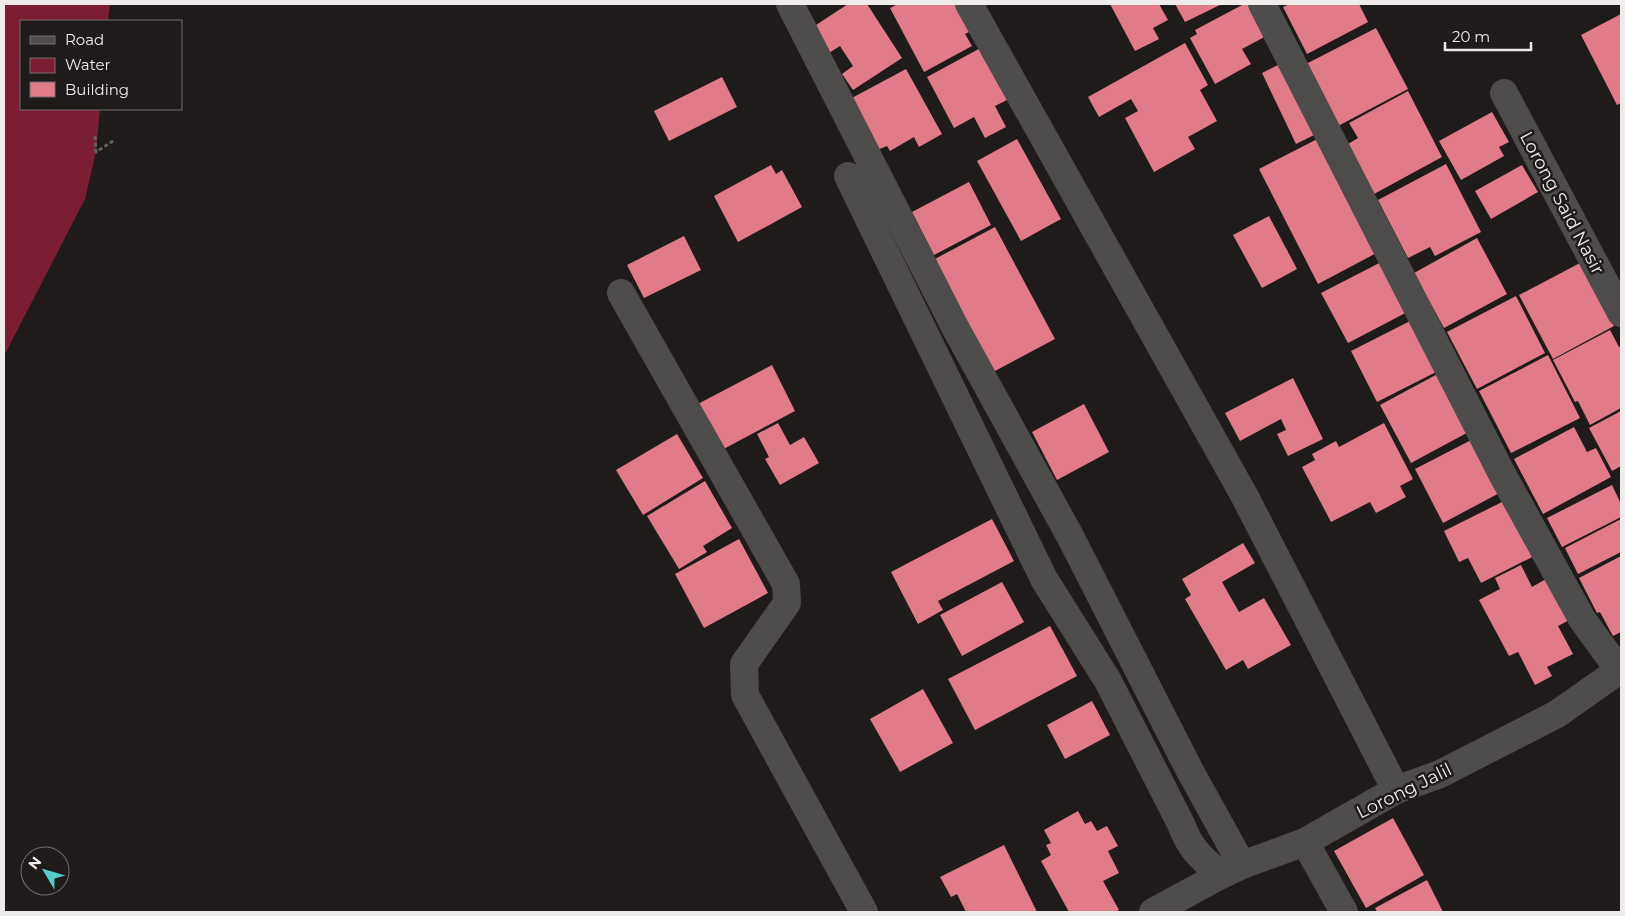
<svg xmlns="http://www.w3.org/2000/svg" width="1625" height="916" font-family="Montserrat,sans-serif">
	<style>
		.water { fill: #7b1d33 }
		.building { fill: #e17a89 }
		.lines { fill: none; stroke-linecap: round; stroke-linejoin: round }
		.path { stroke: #645f5f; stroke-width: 3; stroke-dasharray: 4 2.5; stroke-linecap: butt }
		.street { stroke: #4e4b4b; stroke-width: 28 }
		.labels { text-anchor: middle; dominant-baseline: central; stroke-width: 5; stroke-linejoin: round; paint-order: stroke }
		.street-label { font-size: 18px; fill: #efebeb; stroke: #201b1b }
	</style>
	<rect width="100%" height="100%" fill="#201b1b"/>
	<path class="water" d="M4 4H110L108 21H21V109H100L96 152 85 199 4 356Z"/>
	<g class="building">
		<path d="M848 4H867L902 58 853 90 842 74 853 66 840 46 829 53 813 27Z"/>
		<path d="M898 4H964L977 28 965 34 972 46 924 72 890 8Z"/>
		<path d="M1110 4H1159L1168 20 1153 28 1159 39 1135 51Z"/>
		<path d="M1175 4H1222L1185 22Z"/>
		<path d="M1244 4H1254L1270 34 1242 49 1251 64 1215 84 1190 38 1197 34 1195 30Z"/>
		<path d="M1290 4H1359L1368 22 1307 54 1283 7Z"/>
		<path d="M1621 14V103L1617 105 1581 35Z"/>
		<path d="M1376 28 1408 89 1338 126 1306 64Z"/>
		<path d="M1185 43 1208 85 1200 90 1217 121 1188 137 1195 149 1154 172 1125 118 1138 111 1131 99 1099 117 1088 97Z"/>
		<path d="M986 45 1013 97 995 106 1006 127 985 138 974 117 954 128 927 77Z"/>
		<path d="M1286 61 1320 132 1296 144 1262 73Z"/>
		<path d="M906 69 942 134 919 147 914 137 890 151 887 146 877 150 850 99Z"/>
		<path d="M722 77 737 107 669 141 654 111Z"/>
		<path d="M1408 91 1442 157 1374 194 1348 144 1358 138 1349 123Z"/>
		<path d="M1492 112 1509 142 1499 147 1504 156 1461 180 1439 141Z"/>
		<path d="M1325 135 1384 249 1318 284 1259 169Z"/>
		<path d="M1017 139 1061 219 1021 241 977 161Z"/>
		<path d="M1446 164 1481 232 1435 256 1430 247 1408 258 1378 200Z"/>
		<path d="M771 165 776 174 782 170 802 207 738 242 714 196Z"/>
		<path d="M1522 165 1538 192 1491 219 1475 191Z"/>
		<path d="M969 182 991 225 934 255 912 212Z"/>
		<path d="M1269 216 1297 269 1262 288 1233 235Z"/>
		<path d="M995 227 1055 339 993 372 933 260Z"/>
		<path d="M684 236 701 270 644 298 627 265Z"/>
		<path d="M1477 238 1507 294 1444 328 1414 273Z"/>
		<path d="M1389 258 1415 308 1348 343 1321 293Z"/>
		<path d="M1580 263 1614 326 1553 359 1519 295Z"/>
		<path d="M1516 296 1545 353 1477 389 1447 332Z"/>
		<path d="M1420 316 1446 367 1377 402 1351 351Z"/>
		<path d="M1610 330 1619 347 1621 346V408L1590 425 1578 401 1575 402 1553 360Z"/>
		<path d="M1548 355 1580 418 1511 453 1479 391Z"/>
		<path d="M772 365 795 411 718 452 694 406Z"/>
		<path d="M1445 370 1476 428 1411 463 1380 405Z"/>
		<path d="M1293 378 1323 439 1288 456 1277 434 1286 430 1281 419 1240 441 1225 413Z"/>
		<path d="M1084 404 1109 452 1057 480 1032 432Z"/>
		<path d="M1621 411V466L1612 471 1589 428Z"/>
		<path d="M778 423 790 445 804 437 819 463 780 485 765 459 769 457 757 434Z"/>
		<path d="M1384 423 1413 479 1400 486 1406 497 1376 513 1370 502 1331 522 1302 467 1315 460 1312 454 1336 441 1339 447Z"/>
		<path d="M1574 427 1587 452 1596 448 1611 477 1543 514 1514 459Z"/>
		<path d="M677 434 703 478 643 515 616 470Z"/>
		<path d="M1479 436 1507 489 1443 523 1415 469Z"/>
		<path d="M705 481 732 528 703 546 707 552 679 569 647 516Z"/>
		<path d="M1612 485 1621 504V517L1562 547 1547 518Z"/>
		<path d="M1512 497 1540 553 1481 583 1468 558 1459 562 1444 531Z"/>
		<path d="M992 519 1014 561 938 601 943 610 918 624 891 572Z"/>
		<path d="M1621 519V552L1578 574 1565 548Z"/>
		<path d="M739 539 768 593 704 628 675 574Z"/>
		<path d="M1243 543 1255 563 1222 582 1239 612 1264 598 1291 645 1248 669 1243 660 1226 670 1185 599 1191 595 1182 579Z"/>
		<path d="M1621 556V632L1613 636 1600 612 1597 613 1579 578Z"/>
		<path d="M1521 565 1532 587 1553 575 1575 617 1558 626 1573 654 1547 667 1552 676 1535 685 1518 652 1509 656 1479 600 1500 589 1495 578Z"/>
		<path d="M1002 582 1024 622 962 656 940 615Z"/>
		<path d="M1050 626 1077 676 975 730 948 679Z"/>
		<path d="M923 689 953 743 900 772 870 719Z"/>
		<path d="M1092 701 1110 735 1065 759 1047 725Z"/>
		<path d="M1078 811 1085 824 1091 821 1097 831 1107 826 1118 846 1108 851 1119 873 1103 881 1119 910 1115 912H1069L1041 861 1051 855 1046 845 1051 843 1044 830Z"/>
		<path d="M1393 818 1424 875 1366 908 1334 851Z"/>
		<path d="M1004 845 1037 912H966L957 894 951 897 940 877Z"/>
		<path d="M1427 880 1443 912H1377L1375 908Z"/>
	</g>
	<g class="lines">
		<path class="path" d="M95 136 96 152 113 141"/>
		<g class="street">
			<path d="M790 4 956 329 1070 536 1190 771 1242 865"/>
			<path d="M969 4 1244 495 1396 790"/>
			<path d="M1262 4 1501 472 1582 619 1619 670"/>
			<path d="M1504 93 1621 313"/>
			<path d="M848 176 1044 579 1108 681 1181 824C1190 849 1201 858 1221 875"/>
			<path d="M621 293 786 584 787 603 744 664 745 695 864 912"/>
			<path d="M1305 842 1344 912"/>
			<path d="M1153 912 1221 875 1242 865 1305 842 1396 790 1440 774 1557 714 1621 669"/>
		</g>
	</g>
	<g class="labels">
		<g class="street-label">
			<text transform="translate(1562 203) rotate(62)">Lorong Said Nasir</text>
			<text transform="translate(1404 791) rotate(-26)">Lorong Jalil</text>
		</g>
	</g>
	<rect width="1625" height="916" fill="none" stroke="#efebeb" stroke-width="10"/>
	<rect x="20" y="20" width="162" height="90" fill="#201b1b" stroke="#736e6e"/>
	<rect x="30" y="36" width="25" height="8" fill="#4e4b4b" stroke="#736e6e"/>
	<text x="65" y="45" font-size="15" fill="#efebeb">Road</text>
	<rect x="30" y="58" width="25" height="15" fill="#7b1d33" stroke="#736e6e"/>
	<text x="65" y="70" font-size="15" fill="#efebeb">Water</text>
	<rect x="30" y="82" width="25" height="15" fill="#e17a89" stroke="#736e6e"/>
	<text x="65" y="95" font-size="15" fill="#efebeb">Building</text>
	<g transform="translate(45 871) rotate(308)"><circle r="24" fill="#201b1b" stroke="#736e6e"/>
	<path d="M0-4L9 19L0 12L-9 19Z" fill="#53cdc9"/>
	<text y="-8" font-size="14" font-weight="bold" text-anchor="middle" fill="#efebeb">N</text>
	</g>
	<path d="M1445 42v8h86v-8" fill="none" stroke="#efebeb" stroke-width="2.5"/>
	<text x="1452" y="42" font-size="15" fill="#efebeb" stroke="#201b1b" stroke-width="4" paint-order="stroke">20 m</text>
</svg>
